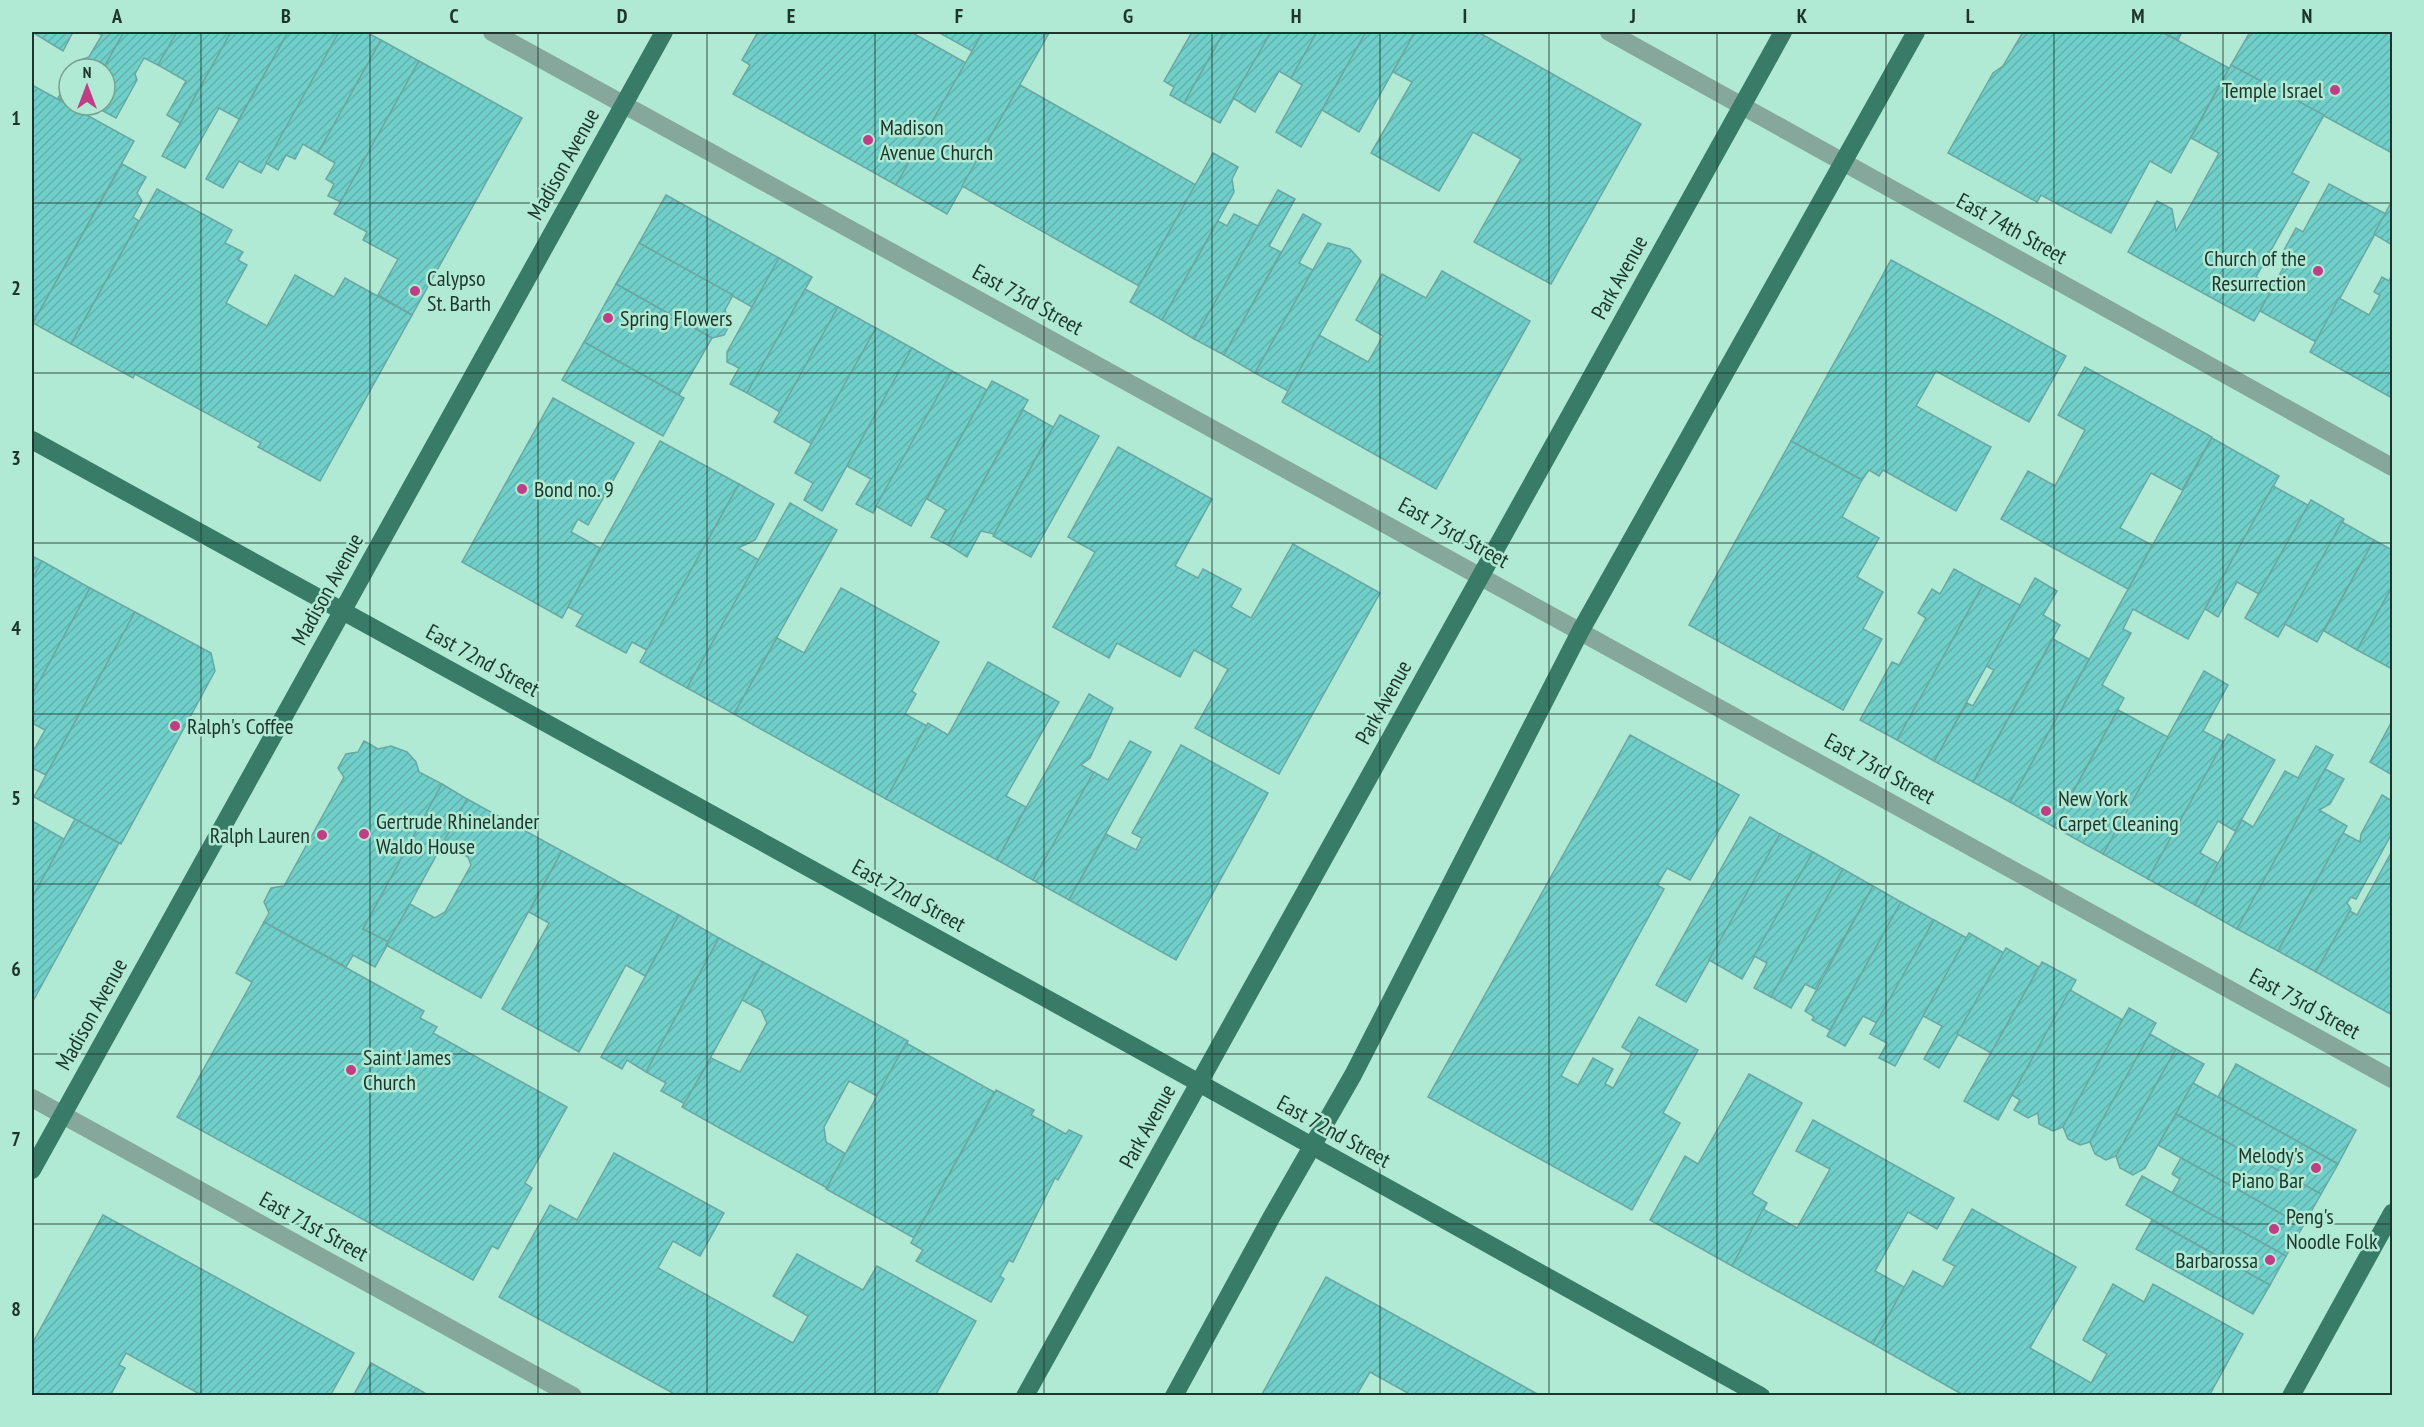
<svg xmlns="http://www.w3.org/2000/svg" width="2424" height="1427" font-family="'PT Sans Narrow',sans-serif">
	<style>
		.building { fill: url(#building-hatch); stroke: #6aa7a3; stroke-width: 1.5 }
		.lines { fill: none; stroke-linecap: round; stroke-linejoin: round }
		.minor { stroke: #86a79b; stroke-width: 18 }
		.major { stroke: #387b66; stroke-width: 18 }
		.grid { fill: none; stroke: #1e352d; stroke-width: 1.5; stroke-opacity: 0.55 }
		.poi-dot { fill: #c03e86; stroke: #b0e9d4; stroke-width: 2 }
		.labels { text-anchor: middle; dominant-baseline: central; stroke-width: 5; stroke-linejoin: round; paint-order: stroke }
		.poi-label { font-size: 22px; fill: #1e352d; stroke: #b0e9d4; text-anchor: start }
		.street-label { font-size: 22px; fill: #1e352d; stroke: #b0e9d4 }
		.neatline { fill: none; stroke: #1e352d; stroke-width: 2 }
		.grid-label { font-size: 20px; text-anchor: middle; font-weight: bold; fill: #1e352d }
	</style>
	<defs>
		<pattern id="building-hatch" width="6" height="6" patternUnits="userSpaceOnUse" patternTransform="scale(1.5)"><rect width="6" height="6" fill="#71cfc9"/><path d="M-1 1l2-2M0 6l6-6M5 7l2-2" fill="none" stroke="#61b2ad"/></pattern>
	</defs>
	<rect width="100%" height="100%" fill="#b0e9d4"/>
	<g class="building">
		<path d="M32 32H73L63 51Z"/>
		<path d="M95 32H124L103 69H75L80 60 89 57 102 35Z"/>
		<path d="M124 32H177L158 65 144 58 135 74 137 80 116 118 92 105H105L103 69Z"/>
		<path d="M177 32H231L180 123 167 115 186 81 158 65Z"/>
		<path d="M231 32H288L239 119 219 108 185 168 162 156Z"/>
		<path d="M288 32H339L261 173 239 161 223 188 206 179Z"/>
		<path d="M339 32H366L381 40 318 153 303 144 295 159 286 155 278 170 266 163Z"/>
		<path d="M758 32H911L966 63 896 185 733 94 750 65 742 60Z"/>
		<path d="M938 32H983L972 51Z"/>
		<path d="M983 32 1049 33 947 214 896 185Z"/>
		<path d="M1192 32H1224L1184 103 1170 95 1174 87 1164 81Z"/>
		<path d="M1224 32H1271L1220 123 1184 103Z"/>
		<path d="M1271 32H1317L1291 78 1279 71 1255 112 1233 98Z"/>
		<path d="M1317 32H1366L1301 147 1276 132 1302 85 1291 78Z"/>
		<path d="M1366 32H1415L1359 132 1322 110Z"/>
		<path d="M1415 32H1478L1641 124 1551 284 1474 242 1521 159 1473 132 1439 191 1371 153 1412 82 1393 72Z"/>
		<path d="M2023 32H2162L2229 68 2171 173 2150 161 2111 233 2041 195 2037 202 1948 153 1993 73 2003 66Z"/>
		<path d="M2162 32H2182L2178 40Z"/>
		<path d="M2250 32H2392V153L2231 65Z"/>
		<path d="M381 40 419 61 341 202 328 196 334 184 326 179 335 163 318 153Z"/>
		<path d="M419 61 522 118 412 315 378 295 398 259 363 240 367 232 334 214Z"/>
		<path d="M2231 65 2324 115 2292 173 2309 182 2256 277 2273 287 2254 321 2128 252 2157 201 2172 209 2176 231 2193 201 2219 153 2191 138Z"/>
		<path d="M69 79V104L58 98Z"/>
		<path d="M32 85 134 141 33 323 32 322Z"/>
		<path d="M1020 85 1196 185 1139 286 962 186Z"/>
		<path d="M1213 153 1238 167 1232 179 1234 192 1162 320 1130 302Z"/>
		<path d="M122 164 146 177 137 193 142 201 133 217 139 221 71 344 33 323Z"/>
		<path d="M2329 184 2386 214 2316 342 2260 311 2290 255 2283 252 2296 228 2303 232Z"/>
		<path d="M157 189 232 230 225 243 243 252 238 260 247 265 226 303 267 326 295 275 334 297 345 278 412 315 320 481 258 447 261 443 135 374 133 378 71 344Z"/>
		<path d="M1278 190 1295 199 1269 246 1281 252 1224 355 1194 339Z"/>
		<path d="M666 195 779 258 752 307 639 243Z"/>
		<path d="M2392 201V245L2374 234Z"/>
		<path d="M1234 214 1258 226 1194 339 1162 320 1218 221 1227 226Z"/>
		<path d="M1303 214 1321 224 1299 263 1313 270 1255 373 1224 355Z"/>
		<path d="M639 243 733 295 725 310 730 324 724 335 712 338 616 284Z"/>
		<path d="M1328 243 1350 249 1361 261 1288 391 1255 373Z"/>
		<path d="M779 258 812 277 747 393 730 384 739 368 727 362V352Z"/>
		<path d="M1891 260 2066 356 2029 422 1936 371 1916 406 1991 447 1956 511 1883 470 1879 476 1869 470 1862 480 1791 441Z"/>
		<path d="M1442 271 1530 321 1436 489 1282 402 1319 335 1368 362 1383 336 1356 320 1382 274 1426 298Z"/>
		<path d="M2392 274V398L2310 352 2339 298 2369 315 2380 295 2374 292 2382 277 2389 281Z"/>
		<path d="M616 284 712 338 679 395 584 342Z"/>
		<path d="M805 289 838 307 780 412 747 393Z"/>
		<path d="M838 307 876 328 812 444 774 422Z"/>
		<path d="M876 328 912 348 822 511 804 500 813 483 795 473Z"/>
		<path d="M584 342 684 398 663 436 562 380Z"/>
		<path d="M912 348 952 371 873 513 856 504 871 479 847 466Z"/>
		<path d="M2085 367 2212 437 2182 490 2151 473 2120 528 2152 545 2128 589 2001 519 2028 471 2055 486 2085 430 2058 415Z"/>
		<path d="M952 371 987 390 911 526 876 506Z"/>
		<path d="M992 381 1028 400 948 545 931 537 946 510 927 499Z"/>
		<path d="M553 398 634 443 588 525 578 519 571 532 600 548 562 618 462 562Z"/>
		<path d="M1023 410 1053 427 994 534 981 531 967 557 948 545Z"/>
		<path d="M1060 415 1099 436 1031 557 993 536Z"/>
		<path d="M2212 438 2279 476 2188 639 2133 609 2123 629 2131 633 2102 685 2124 698 2054 827 2010 802Z"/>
		<path d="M660 441 739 484 647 650 632 642 626 653 576 626 583 615 568 607Z"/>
		<path d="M1791 441 1862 480 1842 517 1879 538 1857 577 1883 592 1863 629 1882 639 1843 710 1689 625Z"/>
		<path d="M1118 447 1212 499 1175 566 1198 578 1203 569 1241 589 1231 607 1251 618 1293 544 1380 593 1279 774 1195 728 1228 669 1194 650 1180 677 1117 643 1109 658 1053 627 1095 552 1068 537Z"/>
		<path d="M739 484 774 504 755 540 738 548 759 560 687 688 640 662Z"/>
		<path d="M2273 486 2308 505 2259 594 2237 582 2218 617 2205 609Z"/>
		<path d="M2311 500 2344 519 2278 637 2245 618Z"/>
		<path d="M790 503 837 530 734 714 687 688Z"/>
		<path d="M2342 522 2374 540 2317 642 2285 624Z"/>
		<path d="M2374 540 2392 550V587L2357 650 2324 631Z"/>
		<path d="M32 556 42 561 32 580Z"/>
		<path d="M42 561 90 588 32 695V580Z"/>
		<path d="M1954 569 1983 585 1897 740 1860 720 1892 662 1899 665 1926 618 1918 613 1932 589 1940 594Z"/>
		<path d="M2035 578 2057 591 2043 615 2060 625 1973 782 1934 761 1967 703 1973 706 1994 670 1986 666Z"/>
		<path d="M1983 585 2020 605 1934 761 1897 740Z"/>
		<path d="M2392 587V669L2357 650Z"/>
		<path d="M90 588 135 612 46 775 32 768V753L45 730 32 723V695Z"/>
		<path d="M841 588 939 642 912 691 916 694 905 714 927 726 886 799 734 714 777 638 804 653Z"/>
		<path d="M135 612 211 653 215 671 121 844 34 797Z"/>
		<path d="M2053 639 2089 659 2010 802 1973 782Z"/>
		<path d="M988 662 1059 702 1006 796 1026 807 997 860 886 799 928 723 948 735Z"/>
		<path d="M2204 671 2228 685 2203 731 2224 742 2148 879 2103 854Z"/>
		<path d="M1089 694 1113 708 1090 758 1081 765 1094 772 1033 880 997 860Z"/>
		<path d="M2118 710 2168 737 2103 854 2054 827Z"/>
		<path d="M2392 721V775L2370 762Z"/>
		<path d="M2228 734 2275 760 2235 831 2218 821 2200 853 2218 863 2195 905 2148 879Z"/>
		<path d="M1630 735 1739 795 1690 880 1667 868 1657 885 1664 889 1561 1076 1578 1085 1593 1058 1613 1069 1605 1084 1613 1088 1632 1053 1622 1047 1639 1017 1698 1050 1663 1113 1680 1123 1632 1210 1428 1097Z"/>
		<path d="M364 741 378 749 391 746 407 752 416 762 419 772 442 784 363 929 389 942 375 967 353 955 346 967 264 922 269 913 264 902 271 888 284 886 344 777 338 768 346 754 358 752Z"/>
		<path d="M1130 741 1151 752 1069 900 1033 880 1094 772 1108 780Z"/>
		<path d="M1181 745 1268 793 1176 960 1069 900 1106 834 1136 850 1142 838 1132 833Z"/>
		<path d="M2316 746 2333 755 2237 929 2195 905 2242 820 2253 827 2285 771 2298 778Z"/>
		<path d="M2325 769 2344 779 2330 804 2319 810 2347 826 2278 951 2237 929Z"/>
		<path d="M442 784 467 799 389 942 363 929Z"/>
		<path d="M2382 795 2392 801V833L2356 899 2351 897 2347 903 2351 909 2316 972 2278 951 2343 833 2360 842 2361 834Z"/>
		<path d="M467 799 562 851 481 998 386 945 410 904 435 918 445 912 471 865 468 857 443 843Z"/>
		<path d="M1750 817 1780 834 1686 1002 1656 985Z"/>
		<path d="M75 819 119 843 32 1003V898Z"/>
		<path d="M34 822 64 839 32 898V827Z"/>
		<path d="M1780 834 1813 852 1742 979 1709 960Z"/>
		<path d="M562 851 679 915 645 976 626 965 579 1052 502 1009 549 923 529 912Z"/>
		<path d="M2392 851V1015L2316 972 2350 911 2357 915Z"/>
		<path d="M1813 852 1843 869 1771 997 1754 988 1767 963 1754 956Z"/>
		<path d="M1843 869 1873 886 1815 989 1805 984 1791 1008 1771 997Z"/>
		<path d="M1873 886 1901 902 1830 1030 1812 1020 1814 1017 1805 1011Z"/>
		<path d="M1901 902 1934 920 1877 1023 1863 1016 1845 1046 1827 1036Z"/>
		<path d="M679 915 719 938 646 1072 627 1060 622 1069 601 1057Z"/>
		<path d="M1934 920 1967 938 1895 1066 1879 1058 1887 1043 1870 1034Z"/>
		<path d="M264 922 424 1011 420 1018 437 1027 433 1033 567 1107 525 1183 532 1188 498 1249 492 1246 473 1280 177 1117 252 982 236 973Z"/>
		<path d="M1969 933 2004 953 1939 1068 1924 1059 1942 1026 1923 1016Z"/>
		<path d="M719 938 763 962 685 1104 661 1091 666 1083 646 1072Z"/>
		<path d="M2006 948 2039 967 1991 1053 1957 1034Z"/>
		<path d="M763 962 908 1041 877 1096 849 1081 824 1127 826 1142 846 1154 827 1188 682 1107 711 1058 740 1072 767 1023 761 1010 742 1000Z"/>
		<path d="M2042 962 2076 980 1998 1120 1964 1101Z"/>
		<path d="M2070 990 2123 1020 2063 1127 2053 1131 2039 1124 2038 1113 2028 1118 2014 1110 2020 1100 2012 1095Z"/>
		<path d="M2129 1008 2156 1023 2090 1142 2080 1145 2068 1139 2063 1127Z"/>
		<path d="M2150 1034 2176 1049 2116 1156 2106 1160 2095 1154 2090 1142Z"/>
		<path d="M906 1043 994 1092 914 1238 826 1189Z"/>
		<path d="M2176 1049 2204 1064 2145 1168 2133 1175 2120 1168 2116 1156Z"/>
		<path d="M2236 1064 2356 1130 2338 1164 2218 1097Z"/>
		<path d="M1749 1074 1802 1103 1752 1194 1767 1203 1732 1266 1650 1220 1685 1156 1698 1164Z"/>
		<path d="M2193 1083 2338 1164 2321 1194 2176 1114Z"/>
		<path d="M996 1090 1034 1110 1031 1115 1066 1134 1069 1130 1082 1136 1058 1180 1055 1178 1013 1262 1009 1260 1000 1276 1004 1279 991 1302 916 1261 923 1250 911 1243Z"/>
		<path d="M2176 1114 2321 1194 2303 1226 2158 1145Z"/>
		<path d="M1813 1120 1954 1198 1937 1229 1908 1212 1875 1271 1904 1287 1873 1344 1732 1266 1763 1209 1797 1228 1830 1169 1796 1151Z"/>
		<path d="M614 1153 724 1213 700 1256 673 1241 658 1268 793 1343 808 1316 773 1296 797 1254 863 1290 877 1266 976 1321 935 1396H678L499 1297 550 1205 577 1220Z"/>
		<path d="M2181 1158 2303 1226 2286 1256 2172 1193 2180 1179 2172 1174Z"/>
		<path d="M2142 1176 2286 1256 2270 1285 2126 1205Z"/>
		<path d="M1972 1209 2076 1267 2030 1348 2091 1383 2107 1354 2083 1340 2113 1284 2144 1302 2153 1284 2243 1334 2209 1396H1965L1873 1344 1913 1271 1943 1287 1955 1266 1943 1260Z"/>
		<path d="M103 1215 354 1353 330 1396H203L126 1353 119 1365 125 1368 110 1396H32V1344Z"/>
		<path d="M2152 1220 2270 1285 2253 1314 2136 1249Z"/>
		<path d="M1326 1277 1541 1396H1413L1370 1372 1356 1396H1261Z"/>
		<path d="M371 1363 416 1388 412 1396H353Z"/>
		<path d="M416 1388 430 1396H412Z"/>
	</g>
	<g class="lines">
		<g class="minor">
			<path d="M492 32 2392 1079"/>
			<path d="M1609 32 2392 467"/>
			<path d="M32 1098 573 1396"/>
		</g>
		<g class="major">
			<path d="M32 440 1138 1049 1761 1396"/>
			<path d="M32 1170 664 32"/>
			<path d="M1025 1396 1783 32"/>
			<path d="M1174 1396 1271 1218 1353 1075 1581 630 1916 32"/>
			<path d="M2291 1396 2392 1213"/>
		</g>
	</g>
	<path class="grid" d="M201 32V1396M370 32V1396M538 32V1396M707 32V1396M875 32V1396M1044 32V1396M1212 32V1396M1380 32V1396M1549 32V1396M1717 32V1396M1886 32V1396M2054 32V1396M2223 32V1396M32 203H2392M32 373H2392M32 543H2392M32 714H2392M32 884H2392M32 1054H2392M32 1224H2392"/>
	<g class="poi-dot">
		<circle cx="2335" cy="90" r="6"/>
		<circle cx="868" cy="140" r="6"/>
		<circle cx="2318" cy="271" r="6"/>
		<circle cx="415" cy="291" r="6"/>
		<circle cx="608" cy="318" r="6"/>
		<circle cx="522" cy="489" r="6"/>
		<circle cx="175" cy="726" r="6"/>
		<circle cx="2046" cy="811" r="6"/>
		<circle cx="364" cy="834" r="6"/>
		<circle cx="322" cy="835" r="6"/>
		<circle cx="351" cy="1070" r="6"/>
		<circle cx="2316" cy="1168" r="6"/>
		<circle cx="2274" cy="1229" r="6"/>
		<circle cx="2270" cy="1260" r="6"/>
	</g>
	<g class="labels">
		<g class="poi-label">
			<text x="2323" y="90" text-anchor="end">Temple Israel</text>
			<text x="880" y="127">Madison<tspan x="880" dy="25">Avenue Church</tspan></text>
			<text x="2306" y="258" text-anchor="end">Church of the<tspan x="2306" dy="25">Resurrection</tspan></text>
			<text x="427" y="278">Calypso<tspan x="427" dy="25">St. Barth</tspan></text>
			<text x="620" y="318">Spring Flowers</text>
			<text x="534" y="489">Bond no. 9</text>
			<text x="187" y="726">Ralph's Coffee</text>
			<text x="2058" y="798">New York<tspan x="2058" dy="25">Carpet Cleaning</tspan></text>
			<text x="376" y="821">Gertrude Rhinelander<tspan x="376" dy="25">Waldo House</tspan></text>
			<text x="310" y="835" text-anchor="end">Ralph Lauren</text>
			<text x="363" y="1057">Saint James<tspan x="363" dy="25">Church</tspan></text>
			<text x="2304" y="1155" text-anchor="end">Melody's<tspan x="2304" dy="25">Piano Bar</tspan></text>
			<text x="2286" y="1216">Peng's<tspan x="2286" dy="25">Noodle Folk</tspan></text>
			<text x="2258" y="1260" text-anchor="end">Barbarossa</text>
		</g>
		<g class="street-label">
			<text transform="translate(563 164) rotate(-61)">Madison Avenue</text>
			<text transform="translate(2012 228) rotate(29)">East 74th Street</text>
			<text transform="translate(1619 277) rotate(-61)">Park Avenue</text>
			<text transform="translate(1028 299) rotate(29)">East 73rd Street</text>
			<text transform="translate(1454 532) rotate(29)">East 73rd Street</text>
			<text transform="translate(327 589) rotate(-61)">Madison Avenue</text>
			<text transform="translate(483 660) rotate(29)">East 72nd Street</text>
			<text transform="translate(1383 702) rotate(-61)">Park Avenue</text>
			<text transform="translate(1880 768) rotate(29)">East 73rd Street</text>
			<text transform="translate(909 895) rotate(29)">East 72nd Street</text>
			<text transform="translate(2305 1003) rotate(29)">East 73rd Street</text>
			<text transform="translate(91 1014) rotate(-61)">Madison Avenue</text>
			<text transform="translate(1147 1126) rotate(-61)">Park Avenue</text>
			<text transform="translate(1334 1131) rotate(29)">East 72nd Street</text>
			<text transform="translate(314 1226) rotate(29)">East 71st Street</text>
		</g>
	</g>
	<rect width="2424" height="1427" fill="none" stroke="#b0e9d4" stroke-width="66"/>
	<g transform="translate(87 87)"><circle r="28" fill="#b0e9d4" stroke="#76a191" stroke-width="1.5"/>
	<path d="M0-4.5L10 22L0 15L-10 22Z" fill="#c03e86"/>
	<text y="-9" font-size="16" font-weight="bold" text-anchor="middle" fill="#1e352d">N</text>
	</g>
	<rect x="33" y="33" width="2358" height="1361" class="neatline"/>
	<g class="grid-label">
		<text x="117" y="23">A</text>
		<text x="286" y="23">B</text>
		<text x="454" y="23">C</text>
		<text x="622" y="23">D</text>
		<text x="791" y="23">E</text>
		<text x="959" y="23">F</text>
		<text x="1128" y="23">G</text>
		<text x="1296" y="23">H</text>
		<text x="1465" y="23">I</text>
		<text x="1633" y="23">J</text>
		<text x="1802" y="23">K</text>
		<text x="1970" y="23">L</text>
		<text x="2138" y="23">M</text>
		<text x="2307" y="23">N</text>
		<text x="16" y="125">1</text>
		<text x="16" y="295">2</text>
		<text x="16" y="465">3</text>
		<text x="16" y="635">4</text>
		<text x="16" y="805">5</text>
		<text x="16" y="976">6</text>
		<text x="16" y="1146">7</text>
		<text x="16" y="1316">8</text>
	</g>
</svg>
